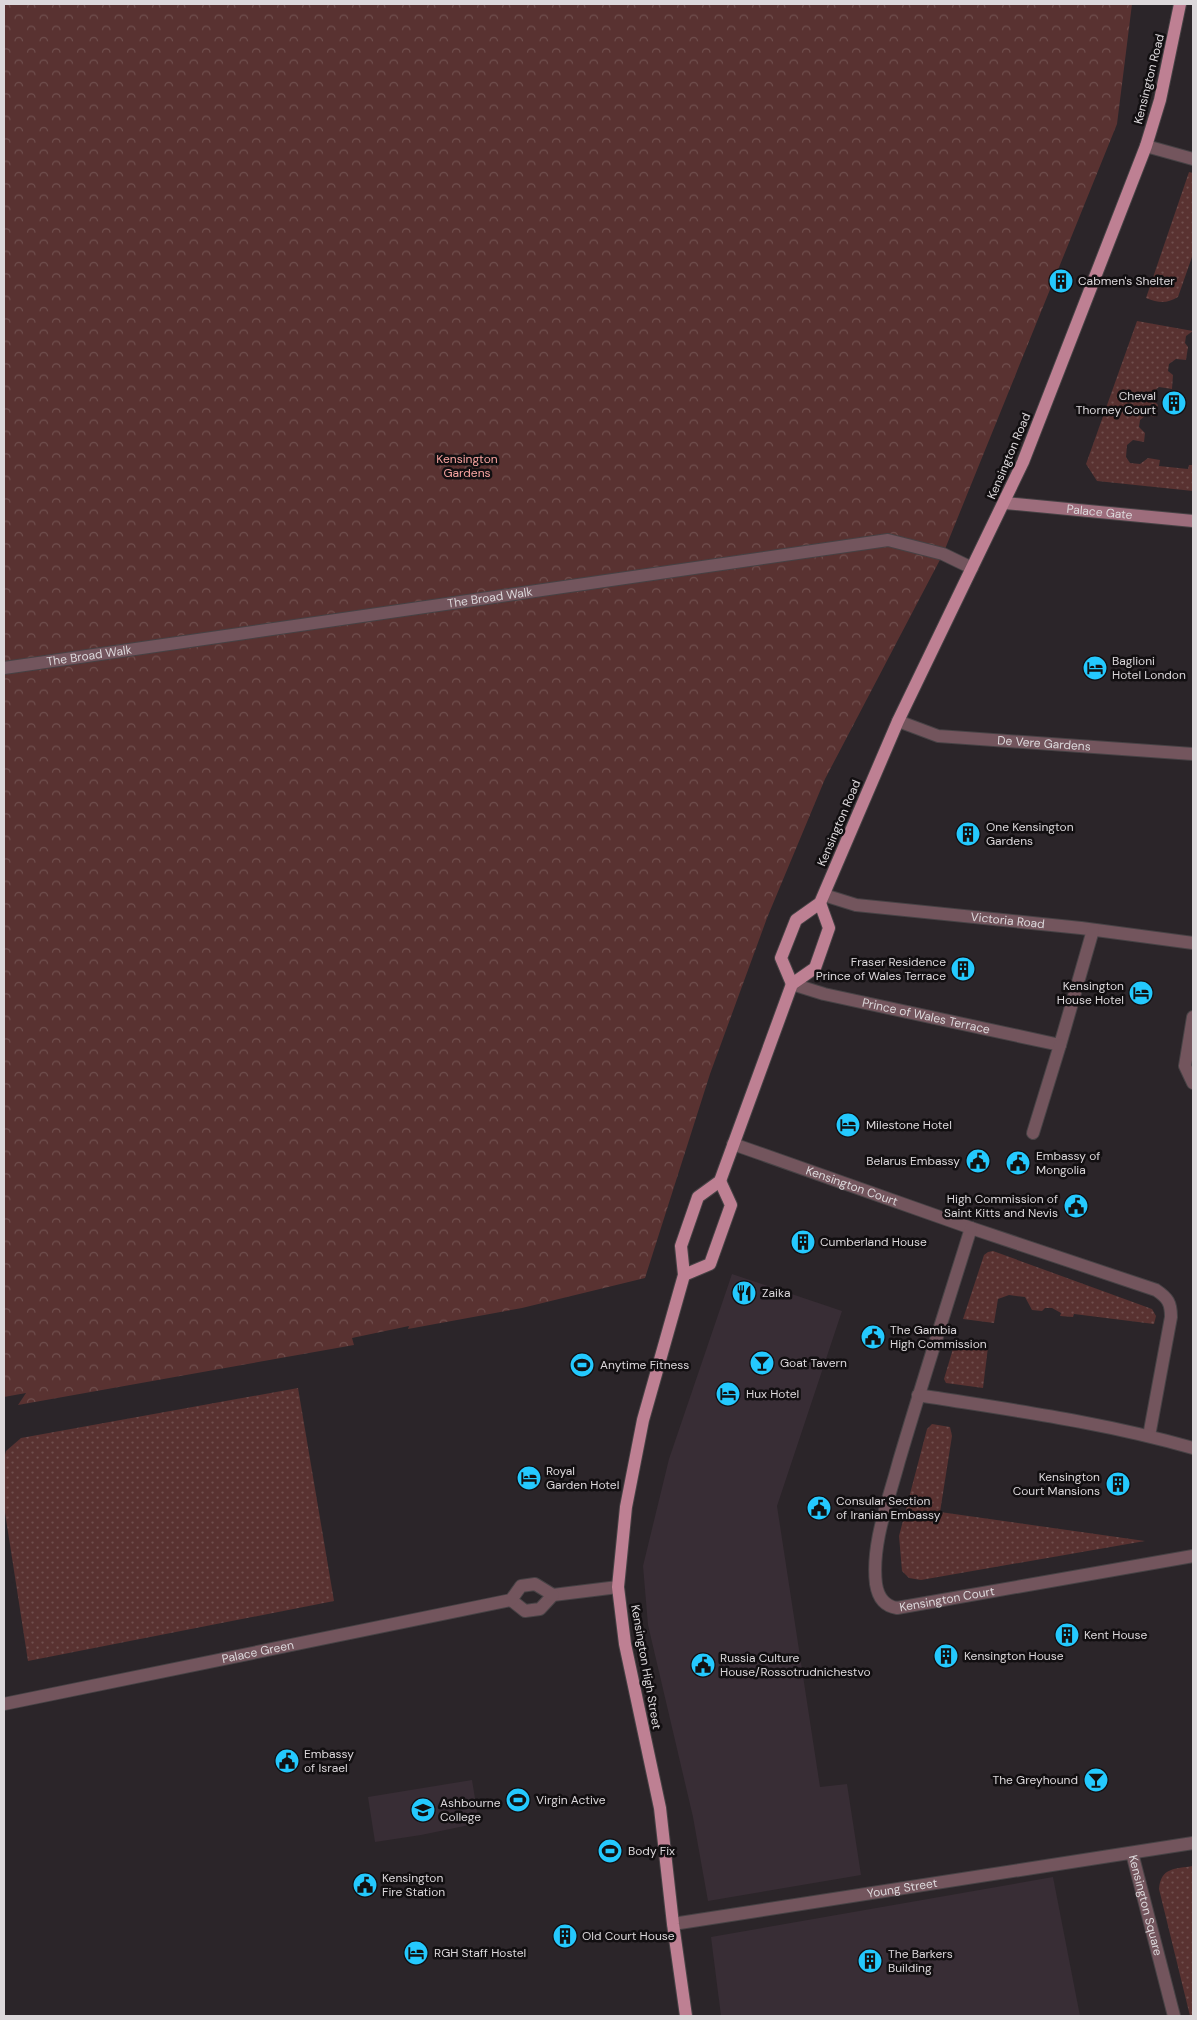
<svg xmlns="http://www.w3.org/2000/svg" width="1197" height="2020" font-family="'DM Sans',sans-serif">
	<style>
		.built { fill: #382d35 }
		.grass { fill: url(#grass-dots) }
		.forest { fill: url(#forest-crowns) }
		.lines { fill: none; stroke-linecap: round; stroke-linejoin: round }
		.pedestrian-casing { stroke: #474245; stroke-width: 14 }
		.minor-casing { stroke: #474245; stroke-width: 14 }
		.secondary-casing { stroke: #474245; stroke-width: 14 }
		.primary-casing { stroke: #474245; stroke-width: 14 }
		.pedestrian { stroke: #73555d; stroke-width: 12 }
		.minor { stroke: #73555d; stroke-width: 12 }
		.secondary { stroke: #9d6d7c; stroke-width: 12 }
		.primary { stroke: #be8093; stroke-width: 12 }
		.labels { text-anchor: middle; dominant-baseline: central; stroke-width: 5; stroke-linejoin: round; paint-order: stroke }
		.street-label { font-size: 12px; fill: #dcd8db; stroke: #120f11 }
		.poi-label { font-size: 12px; fill: #dcd8db; stroke: #120f11; text-anchor: start }
		.park-label { font-size: 12px; fill: #f8a4a1; stroke: #120f11 }
	</style>
	<defs>
		<pattern id="grass-dots" width="8" height="8" patternUnits="userSpaceOnUse" patternTransform="scale(1.25)"><rect width="8" height="8" fill="#593231"/><path d="M2 2h.1M6 6h.1" fill="none" stroke="#704f4e" stroke-width="1.8" stroke-linecap="round"/></pattern>
		<pattern id="forest-crowns" width="20" height="18" patternUnits="userSpaceOnUse" patternTransform="scale(1.25)"><rect width="20" height="18" fill="#593231"/><path d="M2 6a3 3 0 1 1 6 0M12 15a3 3 0 1 1 6 0" fill="none" stroke="#704f4e"/></pattern>
	</defs>
	<rect width="100%" height="100%" fill="#2b2529"/>
	<g class="built">
		<path d="M732 1274 842 1311 777 1506 820 1787 847 1784 861 1875 708 1901 693 1817 648 1625 643 1566 669 1459Z"/>
		<path d="M472 1780 479 1823 421 1835 375 1842 368 1797Z"/>
		<path d="M1053 1877 1080 2016H721L711 1937Z"/>
	</g>
	<g class="grass">
		<path d="M1189 172 1193 173V254L1178 297C1166 304 1159 303 1146 298Z"/>
		<path d="M1137 321 1193 331 1186 336 1185 343 1188 347 1186 360 1176 359 1169 364 1168 371 1173 375 1172 389 1159 387 1154 391 1153 400 1158 405 1156 417 1146 415 1140 420 1139 427 1145 433 1144 442 1133 440 1127 445 1126 457 1130 463 1140 464 1148 458 1160 460 1159 466 1188 469 1189 465H1193V491L1097 481 1086 464Z"/>
		<path d="M993 1251 1152 1309 1156 1316 1154 1324 1074 1314 1073 1317 1060 1316 1061 1313 1052 1308H1045L1042 1311 1032 1310 1025 1297 1009 1295 998 1299 994 1323 963 1319 984 1255 988 1252Z"/>
		<path d="M955 1342 988 1347 983 1388 946 1383 944 1379Z"/>
		<path d="M298 1388 334 1601 28 1661 4 1506V1459L6 1451 21 1438Z"/>
		<path d="M932 1424 950 1427 952 1436 940 1512 1145 1541 921 1580 909 1578 902 1571 899 1536 927 1429Z"/>
		<path d="M1193 1866V2016H1190L1159 1889C1161 1867 1175 1869 1193 1866Z"/>
	</g>
	<path class="forest" d="M4 4H1132L1117 124 943 554 825 779 767 918 710 1074 645 1278 522 1308 408 1329 409 1326 352 1338 354 1345 18 1405 26 1393 4 1397Z"/>
	<g class="lines">
		<defs>
			<g id="pedestrian">
				<path id="s1" d="M4 668 888 540 943 554 972 568"/>
			</g>
			<g id="minor">
				<path d="M1146 146 1193 159"/>
				<path id="s2" d="M898 721 938 736 1193 754"/>
				<path id="s3" d="M824 895 856 905 1081 928 1193 943"/>
				<path id="s4" d="M792 984 824 994 1060 1045 1093 930"/>
				<path d="M1193 1017 1185 1066 1193 1083"/>
				<path d="M1033 1133 1060 1045"/>
				<path id="s5" d="M733 1144 971 1228 1156 1290C1168 1298 1171 1303 1171 1317L1149 1436"/>
				<path id="s6" d="M971 1228C947 1305 922 1383 899 1461 889 1499 871 1544 876 1584 878 1597 884 1606 897 1608L1193 1556"/>
				<path d="M918 1395C1011 1410 1103 1422 1193 1448"/>
				<path d="M511 1600 525 1611 540 1609 553 1595 618 1587"/>
				<path id="s7" d="M4 1704 511 1600 521 1586 535 1584 553 1595"/>
				<path id="s8" d="M1132 1853 1174 2016"/>
				<path id="s9" d="M673 1924 1193 1843"/>
			</g>
			<g id="secondary">
				<path id="s10" d="M1005 503 1193 521"/>
			</g>
			<g id="primary">
				<path d="M792 984 781 958 796 920 820 903 898 721 1023 462 1146 146 1160 100 1180 4"/>
				<path d="M684 1275 710 1264 731 1205 720 1181"/>
				<path d="M686 2016 673 1924 660 1808 625 1644 618 1587 626 1507 643 1420 684 1275 681 1246 698 1197 720 1181 792 984 815 968 821 951 829 928 820 903"/>
			</g>
		</defs>
		<use href="#pedestrian" class="pedestrian-casing"/>
		<use href="#minor" class="minor-casing"/>
		<use href="#secondary" class="secondary-casing"/>
		<use href="#primary" class="primary-casing"/>
		<use href="#pedestrian" class="pedestrian"/>
		<use href="#minor" class="minor"/>
		<use href="#secondary" class="secondary"/>
		<use href="#primary" class="primary"/>
	</g>
	<defs>
		<symbol id="building-disc" viewBox="-11 -11 22 22"><circle r="9.5" fill="#24c9fe" stroke="#120f11"/><path d="M-4-6H4V6H1V3H-1V6H-4ZM-2.5-4.3h1.7v1.8h-1.7ZM.8-4.3h1.7v1.8H.8ZM-2.5-1h1.7V.8h-1.7ZM.8-1h1.7V.8H.8Z" fill="#111"/></symbol>
		<symbol id="hotel-disc" viewBox="-11 -11 22 22"><circle r="9.5" fill="#24c9fe" stroke="#120f11"/><path d="M-6-4.5h1.5V1H6V5H4.5V3h-9V5H-6ZM-4 0a1.8 1.8 0 1 1 3.6 0ZM.5 0V-2.5h3Q6-2.5 6 0Z" fill="#111"/></symbol>
		<symbol id="civic-disc" viewBox="-11 -11 22 22"><circle r="9.5" fill="#24c9fe" stroke="#120f11"/><path d="M-.6-6.5H3V-4.5H.6V-3L4-1V1h2V6H-6V1h2V-1L-.6-3ZM-1.2 2.5V6h2.4V2.5Z" fill="#111"/></symbol>
		<symbol id="restaurant-disc" viewBox="-11 -11 22 22"><circle r="9.5" fill="#24c9fe" stroke="#120f11"/><path d="M-5-6h1v4h1v-4h1v4h1v-4h1v5L-1.5 .5V6h-2V.5L-5-1ZM5-6V6H3V1.5H1.5Q1.5-4 5-6Z" fill="#111"/></symbol>
		<symbol id="bar-disc" viewBox="-11 -11 22 22"><circle r="9.5" fill="#24c9fe" stroke="#120f11"/><path d="M-6-5H6L.8 .8V4.5H3.5V6h-7V4.5H-.8V.8Z" fill="#111"/></symbol>
		<symbol id="stadium-disc" viewBox="-11 -11 22 22"><circle r="9.5" fill="#24c9fe" stroke="#120f11"/><path d="M0-5a6.5 5 0 1 0 0 10a6.5 5 0 1 0 0-10ZM-3.5-1.8h7v3.6h-7Z" fill="#111"/></symbol>
		<symbol id="school-disc" viewBox="-11 -11 22 22"><circle r="9.5" fill="#24c9fe" stroke="#120f11"/><path d="M0-5L7-2L0 1L-7-2ZM-4 1L0 2.5L4 1V4Q0 6-4 4Z" fill="#111"/></symbol>
	</defs>
	<g fill-rule="evenodd">
		<use href="#building-disc" x="1047" y="267" width="28" height="28"/>
		<use href="#building-disc" x="1160" y="389" width="28" height="28"/>
		<use href="#hotel-disc" x="1081" y="654" width="28" height="28"/>
		<use href="#building-disc" x="954" y="820" width="28" height="28"/>
		<use href="#building-disc" x="949" y="955" width="28" height="28"/>
		<use href="#hotel-disc" x="1127" y="979" width="28" height="28"/>
		<use href="#hotel-disc" x="834" y="1111" width="28" height="28"/>
		<use href="#civic-disc" x="964" y="1147" width="28" height="28"/>
		<use href="#civic-disc" x="1004" y="1149" width="28" height="28"/>
		<use href="#civic-disc" x="1062" y="1192" width="28" height="28"/>
		<use href="#building-disc" x="789" y="1228" width="28" height="28"/>
		<use href="#restaurant-disc" x="730" y="1279" width="28" height="28"/>
		<use href="#civic-disc" x="859" y="1323" width="28" height="28"/>
		<use href="#bar-disc" x="748" y="1349" width="28" height="28"/>
		<use href="#stadium-disc" x="568" y="1351" width="28" height="28"/>
		<use href="#hotel-disc" x="714" y="1380" width="28" height="28"/>
		<use href="#hotel-disc" x="515" y="1464" width="28" height="28"/>
		<use href="#building-disc" x="1104" y="1470" width="28" height="28"/>
		<use href="#civic-disc" x="805" y="1494" width="28" height="28"/>
		<use href="#building-disc" x="1053" y="1621" width="28" height="28"/>
		<use href="#building-disc" x="932" y="1642" width="28" height="28"/>
		<use href="#civic-disc" x="689" y="1651" width="28" height="28"/>
		<use href="#civic-disc" x="273" y="1747" width="28" height="28"/>
		<use href="#bar-disc" x="1082" y="1766" width="28" height="28"/>
		<use href="#stadium-disc" x="504" y="1786" width="28" height="28"/>
		<use href="#school-disc" x="409" y="1796" width="28" height="28"/>
		<use href="#stadium-disc" x="596" y="1837" width="28" height="28"/>
		<use href="#civic-disc" x="351" y="1871" width="28" height="28"/>
		<use href="#building-disc" x="551" y="1922" width="28" height="28"/>
		<use href="#hotel-disc" x="402" y="1939" width="28" height="28"/>
		<use href="#building-disc" x="856" y="1947" width="28" height="28"/>
	</g>
	<g class="labels">
		<g class="street-label">
			<text transform="translate(1149 79) rotate(-76)">Kensington Road</text>
			<text transform="translate(1009 456) rotate(-67)">Kensington Road</text>
			<text stroke="none"><textPath href="#s10" startOffset="95">Palace Gate</textPath></text>
			<text stroke="none"><textPath href="#s1" startOffset="491">The Broad Walk</textPath></text>
			<text stroke="none"><textPath href="#s1" startOffset="86">The Broad Walk</textPath></text>
			<text stroke="none"><textPath href="#s2" startOffset="149">De Vere Gardens</textPath></text>
			<text transform="translate(839 823) rotate(-67)">Kensington Road</text>
			<text stroke="none"><textPath href="#s3" startOffset="186">Victoria Road</textPath></text>
			<text stroke="none"><textPath href="#s4" startOffset="138">Prince of Wales Terrace</textPath></text>
			<text stroke="none"><textPath href="#s5" startOffset="126">Kensington Court</textPath></text>
			<text stroke="none"><textPath href="#s6" startOffset="455">Kensington Court</textPath></text>
			<text stroke="none"><textPath href="#s7" startOffset="259">Palace Green</textPath></text>
			<text transform="translate(646 1667) rotate(80)">Kensington High Street</text>
			<text stroke="none"><textPath href="#s9" startOffset="232">Young Street</textPath></text>
			<text stroke="none"><textPath href="#s8" startOffset="54">Kensington Square</textPath></text>
		</g>
		<g class="poi-label">
			<text x="1078" y="281">Cabmen's Shelter</text>
			<text x="1156" y="396" text-anchor="end">Cheval<tspan x="1156" dy="14">Thorney Court</tspan></text>
			<text x="1112" y="661">Baglioni<tspan x="1112" dy="14">Hotel London</tspan></text>
			<text x="986" y="827">One Kensington<tspan x="986" dy="14">Gardens</tspan></text>
			<text x="946" y="962" text-anchor="end">Fraser Residence<tspan x="946" dy="14">Prince of Wales Terrace</tspan></text>
			<text x="1124" y="986" text-anchor="end">Kensington<tspan x="1124" dy="14">House Hotel</tspan></text>
			<text x="866" y="1125">Milestone Hotel</text>
			<text x="1036" y="1156">Embassy of<tspan x="1036" dy="14">Mongolia</tspan></text>
			<text x="960" y="1161" text-anchor="end">Belarus Embassy</text>
			<text x="1058" y="1199" text-anchor="end">High Commission of<tspan x="1058" dy="14">Saint Kitts and Nevis</tspan></text>
			<text x="820" y="1242">Cumberland House</text>
			<text x="762" y="1293">Zaika</text>
			<text x="890" y="1330">The Gambia<tspan x="890" dy="14">High Commission</tspan></text>
			<text x="780" y="1363">Goat Tavern</text>
			<text x="600" y="1365">Anytime Fitness</text>
			<text x="746" y="1394">Hux Hotel</text>
			<text x="546" y="1471">Royal<tspan x="546" dy="14">Garden Hotel</tspan></text>
			<text x="1100" y="1477" text-anchor="end">Kensington<tspan x="1100" dy="14">Court Mansions</tspan></text>
			<text x="836" y="1501">Consular Section<tspan x="836" dy="14">of Iranian Embassy</tspan></text>
			<text x="1084" y="1635">Kent House</text>
			<text x="964" y="1656">Kensington House</text>
			<text x="720" y="1658">Russia Culture<tspan x="720" dy="14">House/Rossotrudnichestvo</tspan></text>
			<text x="304" y="1754">Embassy<tspan x="304" dy="14">of Israel</tspan></text>
			<text x="1078" y="1780" text-anchor="end">The Greyhound</text>
			<text x="536" y="1800">Virgin Active</text>
			<text x="440" y="1803">Ashbourne<tspan x="440" dy="14">College</tspan></text>
			<text x="628" y="1851">Body Fix</text>
			<text x="382" y="1878">Kensington<tspan x="382" dy="14">Fire Station</tspan></text>
			<text x="582" y="1936">Old Court House</text>
			<text x="434" y="1953">RGH Staff Hostel</text>
			<text x="888" y="1954">The Barkers<tspan x="888" dy="14">Building</tspan></text>
		</g>
		<g class="park-label">
			<text x="467" y="459">Kensington<tspan x="467" dy="14">Gardens</tspan></text>
		</g>
	</g>
	<rect width="1197" height="2020" fill="none" stroke="#dcd8db" stroke-width="10"/>
</svg>
